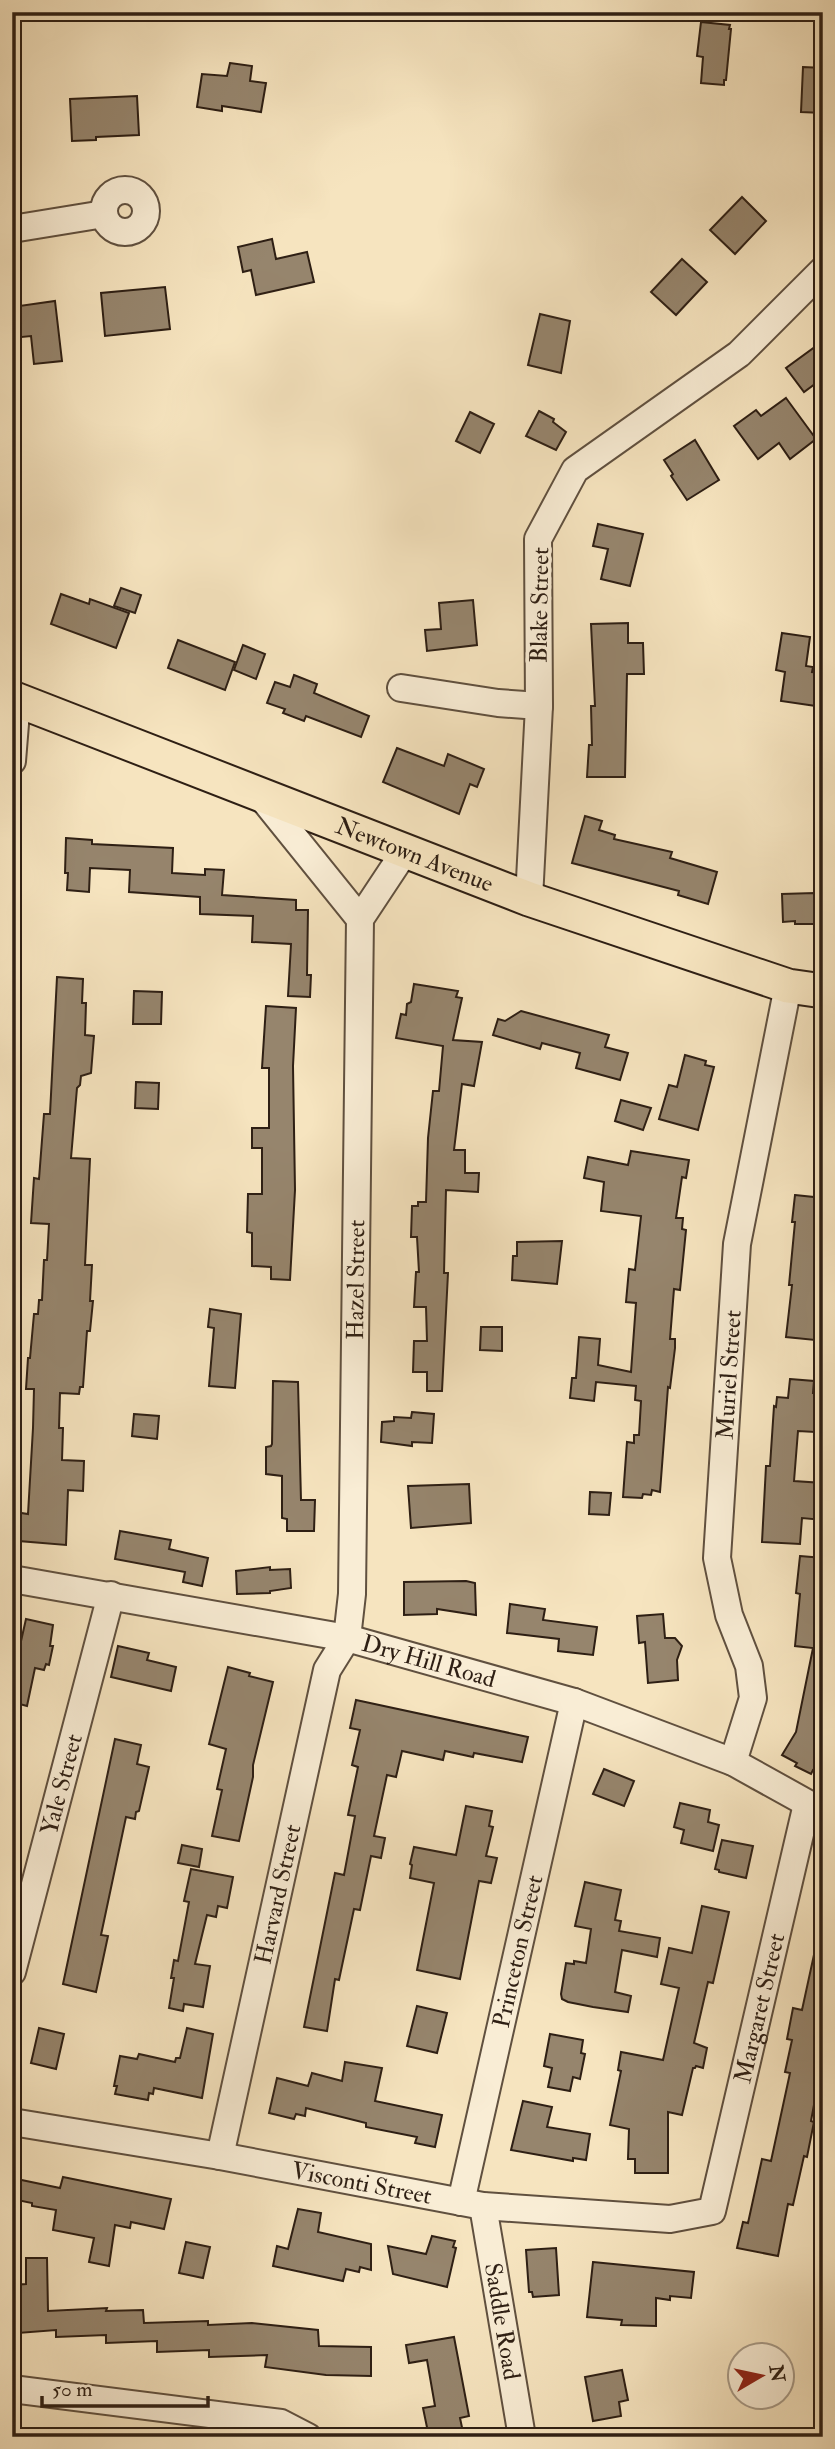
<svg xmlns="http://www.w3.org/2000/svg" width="835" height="2449" font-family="'IM FELL Double Pica',serif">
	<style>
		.building { fill: #96856d; stroke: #2e1f14; stroke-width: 2 }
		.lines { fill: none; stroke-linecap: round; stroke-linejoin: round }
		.minor-casing { stroke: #60503f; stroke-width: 30 }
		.major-casing { stroke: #2e1f14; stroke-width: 37 }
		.minor { stroke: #f9edd5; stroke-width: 26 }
		.major { stroke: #f6e4bf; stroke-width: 33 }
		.labels { text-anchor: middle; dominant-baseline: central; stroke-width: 7; stroke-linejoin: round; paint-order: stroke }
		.street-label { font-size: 24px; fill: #2e1f14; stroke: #f9edd5 }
	</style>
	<rect width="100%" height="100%" fill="#f6e4bf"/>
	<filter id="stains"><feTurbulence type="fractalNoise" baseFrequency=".00286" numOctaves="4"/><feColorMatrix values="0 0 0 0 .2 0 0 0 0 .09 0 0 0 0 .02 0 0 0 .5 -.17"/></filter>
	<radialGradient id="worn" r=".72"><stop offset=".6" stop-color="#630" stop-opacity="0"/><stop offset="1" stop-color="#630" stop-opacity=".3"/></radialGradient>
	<g class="building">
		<path d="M701 22 730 25 729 29H731L726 80H724V85L701 83 703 57 697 56Z"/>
		<path d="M230 63 252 66 250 81 266 83 261 112 222 106V111L197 107 202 74 227 76Z"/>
		<path d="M803 67 823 68V113L801 112Z"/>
		<path d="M137 96 139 135 96 137V140L72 141 70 99Z"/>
		<path d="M742 197 766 221 735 254 710 230Z"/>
		<path d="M272 239 276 259 307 252 314 282 256 295 251 270 243 272 238 247Z"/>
		<path d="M682 259 707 282 676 315 651 292Z"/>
		<path d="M165 287 170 329 105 336 101 293Z"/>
		<path d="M55 301 62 361 34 364 31 336 12 338V307Z"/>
		<path d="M540 314 570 321 561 373 528 365Z"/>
		<path d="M823 341V378L804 392 786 368Z"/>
		<path d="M786 398 816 439 790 459 779 443 758 459 734 426 756 410 761 416Z"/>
		<path d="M539 411 554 419 553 422 566 432 556 450 526 436Z"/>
		<path d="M470 412 494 424 480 453 456 441Z"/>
		<path d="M695 440 719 480 687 500 671 476 673 474 664 460Z"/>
		<path d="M598 524 643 534 630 586 601 579 608 549 593 546Z"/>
		<path d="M121 588 141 595 135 613 114 606Z"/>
		<path d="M61 594 89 604 90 599 129 613 116 648 51 624Z"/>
		<path d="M473 600 477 645 427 651 425 630 441 629 439 603Z"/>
		<path d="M628 623V643H643L644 674H627L625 777H587L589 745H592L591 706H595L591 624Z"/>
		<path d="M782 633 810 637 806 666 813 667 812 672 823 673V707L781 701 785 672 776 670Z"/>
		<path d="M178 640 235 662 225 690 168 668Z"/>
		<path d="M243 645 265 654 256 679 234 670Z"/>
		<path d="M294 675 317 684 314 693 369 716 361 737 306 716 304 721 283 713 285 709 267 703 275 682 290 687Z"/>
		<path d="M397 748 444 766 448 754 484 769 477 787 470 784 459 814 383 782Z"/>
		<path d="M585 816 602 821 599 830 615 835 614 839 672 852 670 858 717 872 708 904 678 895 679 891 572 863Z"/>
		<path d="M66 838 92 840V844L173 848 172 873 205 875V869L224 870 222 895 296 900V910H308L307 975H311L310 997 288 996 291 944 252 942 253 916 200 914V897L129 892 130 870 90 868 89 892 67 890 68 873H65Z"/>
		<path d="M814 893V902H823V924H795V921L783 922 782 894Z"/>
		<path d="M57 977 83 979 82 1003H86L85 1035 94 1036 91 1073 81 1076 80 1085 77 1088 71 1158 90 1159 85 1265H92L90 1301H93L90 1331H87L83 1387H80L79 1394 60 1393 59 1428H63L62 1460 84 1461 83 1491 68 1490 66 1545 19 1541 21 1513 28 1514 33 1428 34 1389H26L28 1358H30L34 1314H38L39 1300H42L44 1260H47L49 1224 31 1223 34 1178 39 1179 44 1114H50Z"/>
		<path d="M414 984 458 991 456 997 462 998 453 1040 482 1042 474 1086 462 1084 454 1150H465V1173H479L478 1192 446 1190 444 1273H448L442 1391H427V1372H413L414 1341H427L426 1307H414L416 1272H419L417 1237H411L412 1206H418V1202H426L428 1138 433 1091H439L443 1046 396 1038 401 1014 406 1015 407 1004 411 1002Z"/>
		<path d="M134 991 162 992 161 1024H133Z"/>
		<path d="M266 1006 296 1008 293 1066 295 1190 290 1280 271 1279V1267L252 1266V1233L247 1232 248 1194H262V1148H252V1128H269V1068H262Z"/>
		<path d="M521 1011 609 1035 605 1047 628 1053 620 1080 576 1068 580 1053 542 1043 540 1049 493 1035 498 1019 505 1021Z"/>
		<path d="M685 1055 706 1061 705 1065 714 1067 698 1130 659 1119 669 1085 677 1087Z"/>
		<path d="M136 1082 159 1083 158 1109 135 1108Z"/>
		<path d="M621 1100 651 1108 643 1130 615 1121Z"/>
		<path d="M631 1151 689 1160 686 1178 682 1177 676 1218H683L682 1229 686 1230 680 1290 674 1289 670 1339H675V1348L670 1388 668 1387 660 1492 652 1490 651 1495 643 1494 642 1498 623 1497 627 1442 634 1443V1435H639L641 1401 635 1400 636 1386 596 1382 594 1401 570 1398 572 1378H576L579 1337 600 1339 598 1365 631 1372 636 1303 626 1302 629 1269 635 1270 641 1216 601 1211 604 1182 584 1178 588 1157 628 1165Z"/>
		<path d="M795 1195 823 1198V1273H820L815 1340 786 1337 792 1285H789L795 1222H792Z"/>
		<path d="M562 1241 557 1284 512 1280 513 1256H517V1242Z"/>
		<path d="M210 1309 241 1314 235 1388 209 1386 214 1328 208 1327Z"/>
		<path d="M481 1327H502V1351L480 1350Z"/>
		<path d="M790 1379 814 1381 813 1393H821L815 1432 798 1431 794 1481 823 1483V1520L802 1518 800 1544 762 1542 766 1466H770L774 1406 776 1407 777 1397 788 1398Z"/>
		<path d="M273 1381 298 1382 301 1500H315L314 1531H287V1519L282 1518V1476L266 1474V1447L271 1446 272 1444Z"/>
		<path d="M412 1412 434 1414 432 1443 412 1442V1446L381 1442 382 1422 394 1421V1417L411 1418Z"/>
		<path d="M134 1414 159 1416 157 1439 132 1436Z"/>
		<path d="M469 1484 471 1523 411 1528 408 1486Z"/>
		<path d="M590 1492 611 1493 609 1515 589 1514Z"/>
		<path d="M120 1531 171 1540 169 1549 208 1558 202 1586 183 1582 185 1572 115 1559Z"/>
		<path d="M800 1556 823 1558V1718L818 1742 823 1744V1774L813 1770 811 1774 795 1766 797 1763 782 1755 796 1732 813 1648 795 1646 800 1594 796 1593Z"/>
		<path d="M270 1567V1570L290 1569 291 1588 270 1591V1593L237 1594 236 1571Z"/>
		<path d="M466 1581 475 1583 476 1615 437 1609V1614L404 1615V1582Z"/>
		<path d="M510 1604 545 1609 543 1620 597 1627 593 1655 558 1651 559 1639 507 1633Z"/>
		<path d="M663 1614 665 1638H675L682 1646 677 1660 678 1680 648 1683 645 1642 639 1643 637 1616Z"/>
		<path d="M26 1619 53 1625 50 1646H53L49 1665 46 1664 44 1670 35 1668 27 1706 12 1702V1681Z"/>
		<path d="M118 1646 149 1653 147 1660 176 1667 171 1691 111 1677Z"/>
		<path d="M228 1667 250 1673 249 1676 273 1682 253 1765V1777L239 1841 212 1836 222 1790 217 1789 226 1749 209 1744Z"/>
		<path d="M356 1700 528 1737 522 1762 474 1753 473 1757 445 1751 443 1760 402 1751 396 1777 387 1775 374 1836 385 1838 381 1858 371 1856 360 1910 354 1909 339 1980 335 1979 327 2031 304 2027 335 1873 344 1875 355 1816 348 1815 358 1767 352 1765 360 1730 350 1728Z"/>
		<path d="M115 1739 141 1745 137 1764 149 1767 139 1811 136 1812 135 1819 126 1817 101 1935 108 1936 96 1992 63 1984Z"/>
		<path d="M604 1769 634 1781 624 1806 593 1794Z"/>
		<path d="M680 1803 710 1810 708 1822 719 1825 713 1851 681 1843 684 1830 674 1827Z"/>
		<path d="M466 1806 492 1811 489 1826 493 1827 486 1856 497 1858 491 1883 479 1881 460 1979 417 1970 434 1883 410 1878 412 1865 410 1864 414 1847 456 1855Z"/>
		<path d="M722 1840 753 1846 746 1878 719 1872V1870L715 1869Z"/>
		<path d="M182 1845 202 1849 199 1867 178 1863Z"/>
		<path d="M191 1869 233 1877 227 1908 218 1906 216 1917 207 1915 195 1964 210 1966 203 2007 184 2004 183 2011 169 2008 174 1978H171L174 1960 178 1961 189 1902 184 1901Z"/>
		<path d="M585 1882 621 1890 615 1920 621 1921 619 1931 660 1938 657 1957 622 1950 615 1992 631 1996 628 2012 593 2007 568 2002 562 1999 561 1994 566 1963 574 1964V1961L586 1963 591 1929 575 1926Z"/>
		<path d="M702 1906 729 1912 713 1983 708 1982 694 2043 707 2048 703 2068 696 2066 695 2068H693L682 2115 668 2112V2173H635V2159H628L629 2129 610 2125 621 2071 618 2070 621 2052 663 2060 679 1988 661 1984 669 1948 692 1953Z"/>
		<path d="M815 1950 823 1951V2056L811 2121 814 2122 807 2157 804 2156 793 2205 788 2204 778 2256 737 2248 743 2222 748 2223 762 2159 771 2161 790 2073 785 2072 792 2040 787 2039 793 2008 802 2010Z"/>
		<path d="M417 2006 447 2013 437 2053 407 2046Z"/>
		<path d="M39 2028 64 2034 56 2069 31 2063Z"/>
		<path d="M187 2028 213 2034 202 2098 154 2088 153 2094 149 2093 148 2100 115 2094 117 2086H114L120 2056 137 2059 139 2054 175 2062 176 2058H180Z"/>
		<path d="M550 2034 583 2040 581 2053 585 2054 580 2079 573 2077 570 2091 548 2087 552 2068 544 2066Z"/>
		<path d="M345 2062 382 2068 375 2101 442 2115 435 2147 415 2143 417 2137 366 2127V2123L306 2108 305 2116 296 2114 294 2119 269 2113 277 2078 308 2086 312 2073 342 2081Z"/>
		<path d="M523 2101 552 2107 547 2127 590 2134 586 2160 573 2158V2161L511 2150Z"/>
		<path d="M63 2177 171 2199 164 2229 131 2222 130 2228 115 2225 109 2266 89 2262 94 2238 53 2230 56 2210 32 2206V2203L12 2199V2178L60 2188Z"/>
		<path d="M298 2209 321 2213 318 2232 371 2244V2270L360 2267 359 2272 346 2269 343 2281 273 2266 277 2246 288 2249Z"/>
		<path d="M432 2236 455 2241 453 2247 456 2248 447 2287 393 2274 388 2246 426 2254Z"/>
		<path d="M186 2242 210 2247 203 2278 179 2273Z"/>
		<path d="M556 2248 559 2295 533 2297 532 2292H529L526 2250Z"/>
		<path d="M26 2258H47L48 2311 107 2308 106 2311 143 2310 144 2323 208 2321V2325L252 2323 318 2330 319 2346 371 2347V2376L326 2375 265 2367 267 2355 209 2357V2350L157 2352V2341L106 2343V2335L56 2337V2330L18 2333 17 2330H12V2285L26 2284Z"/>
		<path d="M593 2262 694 2272 691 2298 670 2296V2300L656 2298V2326L621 2325 622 2320 587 2317Z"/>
		<path d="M454 2337 469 2416 460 2418 464 2437H429L423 2408 435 2406 427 2360 409 2363 406 2345Z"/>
		<path d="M622 2370 628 2400 619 2402 621 2416 593 2421 585 2377Z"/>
	</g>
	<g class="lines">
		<defs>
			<g id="minor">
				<circle cx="125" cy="211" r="21"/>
				<path d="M12 229 104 214"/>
				<path d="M401 688 498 703 539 706"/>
				<path d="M12 761 17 699"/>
				<path d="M260 795 360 919"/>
				<path d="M529 899 539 706 538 539 575 470 739 354 823 270"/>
				<path id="s1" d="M12 1579 347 1638 574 1702 733 1762 823 1812"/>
				<path id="s2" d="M733 1762 753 1698 749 1666 729 1615 717 1558 737 1244 788 986"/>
				<path id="s3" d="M12 1972 111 1595"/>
				<path id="s4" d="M12 2122 220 2156 483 2206 670 2219 712 2211 807 1804"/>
				<path id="s5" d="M220 2156 327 1670 347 1638 352 1594 360 919 405 851"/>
				<path id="s6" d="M461 2202 574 1702"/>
				<path id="s7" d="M483 2206 522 2437"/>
				<path d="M12 2389 281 2423 308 2437"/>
			</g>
			<g id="major">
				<path id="s8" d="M12 698 529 899 788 986 823 991"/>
			</g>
		</defs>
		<use href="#minor" class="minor-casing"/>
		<use href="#major" class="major-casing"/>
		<use href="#minor" class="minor"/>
		<use href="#major" class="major"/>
	</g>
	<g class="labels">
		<g class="street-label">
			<text transform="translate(540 605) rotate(-89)">Blake Street</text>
			<text stroke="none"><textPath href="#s8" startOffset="432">Newtown Avenue</textPath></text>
			<text stroke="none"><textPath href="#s5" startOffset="894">Hazel Street</textPath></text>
			<text stroke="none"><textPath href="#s2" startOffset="396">Muriel Street</textPath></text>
			<text stroke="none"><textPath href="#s1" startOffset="425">Dry Hill Road</textPath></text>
			<text stroke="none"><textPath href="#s3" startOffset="194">Yale Street</textPath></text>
			<text stroke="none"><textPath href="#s5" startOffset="268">Harvard Street</textPath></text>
			<text stroke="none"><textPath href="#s6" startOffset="257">Princeton Street</textPath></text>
			<text stroke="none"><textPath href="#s4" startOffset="917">Margaret Street</textPath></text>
			<text stroke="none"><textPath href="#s4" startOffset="355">Visconti Street</textPath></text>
			<text stroke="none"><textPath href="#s7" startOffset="117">Saddle Road</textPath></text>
		</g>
	</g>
	<rect width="835" height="2449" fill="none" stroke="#f6e4bf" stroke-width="42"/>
	<rect x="14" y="14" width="807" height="2421" fill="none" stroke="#2e1f14" stroke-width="3.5"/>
	<rect x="21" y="21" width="793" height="2407" fill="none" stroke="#2e1f14" stroke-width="2"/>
	<g transform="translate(761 2376) rotate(81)"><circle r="33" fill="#f9edd5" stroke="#a89b88" stroke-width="2"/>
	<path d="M0-5L12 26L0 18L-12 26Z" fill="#8f2418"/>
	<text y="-10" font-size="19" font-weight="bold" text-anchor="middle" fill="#2e1f14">N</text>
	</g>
	<path d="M42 2396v10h166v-10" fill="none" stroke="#2e1f14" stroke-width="3.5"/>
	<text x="52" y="2396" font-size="21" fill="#2e1f14" stroke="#f9edd5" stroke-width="5" paint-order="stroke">50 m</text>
	<rect width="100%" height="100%" filter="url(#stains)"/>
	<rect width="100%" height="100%" fill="url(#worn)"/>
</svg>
